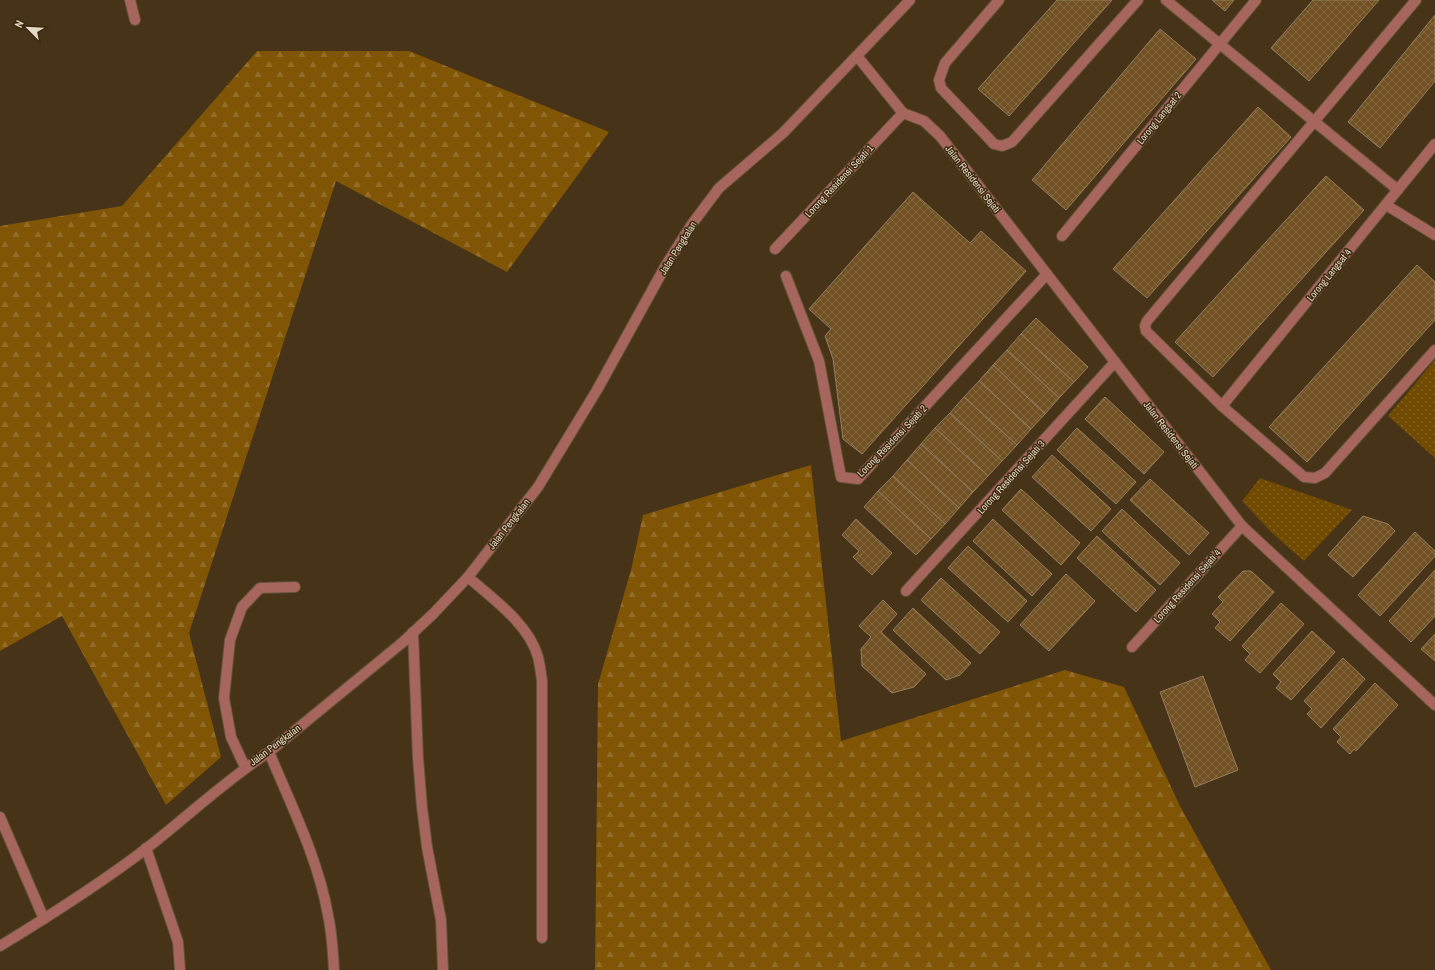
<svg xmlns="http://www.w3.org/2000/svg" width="1435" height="970" font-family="'Archivo Narrow',sans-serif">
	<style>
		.forest { fill: url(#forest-firs) }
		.park { fill: url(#park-dots) }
		.building { fill: url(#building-cross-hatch); stroke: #947e61 }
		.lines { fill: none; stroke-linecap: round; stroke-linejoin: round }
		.minor-casing { stroke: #625138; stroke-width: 12 }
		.minor { stroke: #a6665d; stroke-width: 10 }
		.labels { text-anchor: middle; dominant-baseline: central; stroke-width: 3; stroke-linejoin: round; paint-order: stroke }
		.street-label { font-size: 10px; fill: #e3d7c7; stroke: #3b290d }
	</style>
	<defs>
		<pattern id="forest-firs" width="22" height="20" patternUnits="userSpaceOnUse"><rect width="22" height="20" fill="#815506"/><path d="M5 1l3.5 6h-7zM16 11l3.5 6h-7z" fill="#936d29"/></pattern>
		<pattern id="park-dots" width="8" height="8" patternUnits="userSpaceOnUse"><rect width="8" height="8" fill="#714a01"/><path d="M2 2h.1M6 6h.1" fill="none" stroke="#856325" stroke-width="1.8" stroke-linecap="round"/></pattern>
		<pattern id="building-cross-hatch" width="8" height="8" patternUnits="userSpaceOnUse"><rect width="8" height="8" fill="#715123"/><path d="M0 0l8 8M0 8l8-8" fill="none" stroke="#856941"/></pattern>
	</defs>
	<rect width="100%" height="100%" fill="#463318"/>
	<g class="forest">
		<path d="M257 51H409L609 132 507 272 336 181 189 633 221 757 166 805 62 616 0 651V226L122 206Z"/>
		<path d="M811 465 841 741 1065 670 1124 687 1181 808 1271 970H595L598 684 631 570 643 515Z"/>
	</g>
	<g class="park">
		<path d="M1435 360V458L1388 416Z"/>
		<path d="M1260 478 1352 510 1304 561 1272 533 1242 501Z"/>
	</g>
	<g class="building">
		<path d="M1057 0H1112L1009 116 978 89Z"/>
		<path d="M1212 0H1234L1225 11Z"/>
		<path d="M1313 0H1379L1309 81 1271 48Z"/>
		<path d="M1435 15V81L1380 148 1348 122Z"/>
		<path d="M1160 29 1196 59 1066 210 1032 180Z"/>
		<path d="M1258 107 1291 137 1147 298 1113 269Z"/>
		<path d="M1326 176 1364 210 1213 377 1175 342Z"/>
		<path d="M913 192 970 243 981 231 1026 271 862 454 843 439 833 359 825 336 831 329 809 309Z"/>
		<path d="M1417 265 1435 282V320L1307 462 1269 427Z"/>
		<path d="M1036 318 1088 367 1074 382 1021 334Z"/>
		<path d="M1021 334 1074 382 1059 398 1007 350Z"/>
		<path d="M1007 350 1059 398 1045 414 993 365Z"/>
		<path d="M993 365 1045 414 1031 429 979 381Z"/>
		<path d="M979 381 1031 429 1017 445 964 397Z"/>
		<path d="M964 397 1017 445 1002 461 950 413Z"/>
		<path d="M1105 397 1164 452 1144 474 1085 419Z"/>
		<path d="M950 413 1002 461 988 476 935 428Z"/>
		<path d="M935 428 988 476 973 492 921 444Z"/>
		<path d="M1077 428 1136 482 1116 504 1057 450Z"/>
		<path d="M921 444 973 492 959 508 907 460Z"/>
		<path d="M1052 455 1111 509 1091 531 1032 477Z"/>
		<path d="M907 460 959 508 945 524 893 476Z"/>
		<path d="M893 476 945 524 931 539 878 491Z"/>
		<path d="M1150 479 1209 533 1189 555 1130 500Z"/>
		<path d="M1021 489 1080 543 1061 565 1002 510Z"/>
		<path d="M878 491 931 539 916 555 864 507Z"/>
		<path d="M1122 509 1180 563 1160 585 1102 531Z"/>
		<path d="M1363 516 1388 524 1395 531 1353 577 1328 555Z"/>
		<path d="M856 519 892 553 872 575 853 557 859 551 842 535Z"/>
		<path d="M993 519 1052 574 1032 596 973 541Z"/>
		<path d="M1415 532 1435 551V556L1380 616 1358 595Z"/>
		<path d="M1097 536 1156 590 1136 612 1077 558Z"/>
		<path d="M968 546 1027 601 1008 622 948 568Z"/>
		<path d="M1435 570V616L1411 642 1389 621Z"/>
		<path d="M1243 571H1251L1274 592 1230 641 1215 628 1220 622 1212 614 1223 602 1218 597Z"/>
		<path d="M1066 574 1095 601 1049 651 1020 625Z"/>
		<path d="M941 578 1000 632 980 654 921 600Z"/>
		<path d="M883 600 897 614 881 632 926 674 914 687 892 693 862 666 861 649 871 637 859 626Z"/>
		<path d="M1281 603 1304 624 1260 673 1245 660 1250 654 1242 646Z"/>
		<path d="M913 608 971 663 960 675 946 680 893 630Z"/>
		<path d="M1312 631 1335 652 1291 700 1276 688 1281 682 1273 674Z"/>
		<path d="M1435 634V661L1421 649Z"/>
		<path d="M1343 658 1365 679 1321 728 1307 714 1312 709 1304 701Z"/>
		<path d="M1203 676 1238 770 1195 787 1160 692Z"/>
		<path d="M1375 683 1398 705 1356 751 1354 749 1350 754 1337 742 1341 737 1333 729Z"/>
	</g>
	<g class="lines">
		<defs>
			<g id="minor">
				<path d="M130 0 135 20"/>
				<path d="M999 0 945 63 939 80 941 88 994 144 1002 146 1012 142 1138 0"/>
				<path d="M1166 0 1398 190"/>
				<path d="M1416 0 1147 321 1145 326 1146 331 1222 406 1304 477 1315 478 1325 473 1435 350"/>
				<path d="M857 56 903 113 924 121 940 136 1242 526 1435 705"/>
				<path d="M1386 205 1435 235"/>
				<path d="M1062 236 1256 0"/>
				<path d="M775 249 903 113"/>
				<path d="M786 276 819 361 841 477 858 479 1047 274"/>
				<path d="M1222 406 1435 144"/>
				<path d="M468 577C492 598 529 624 538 657 540 665 541 673 542 681V938"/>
				<path d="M906 591 1115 362"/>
				<path d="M413 632 418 758 422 807 427 847 441 920 443 970"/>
				<path d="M1132 647 1242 526"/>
				<path d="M269 752C291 805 318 858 328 915 332 933 333 952 334 970"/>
				<path d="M245 767 231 737 224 698 230 640 242 607 260 588 295 587"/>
				<path d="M0 817 44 919"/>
				<path d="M146 848 178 942 180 970"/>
				<path d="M0 946C51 915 100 884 147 848 188 816 226 780 269 752L403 642 433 614 468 577 538 487 597 390 666 265 692 224 719 188 783 133 910 0"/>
			</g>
		</defs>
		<use href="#minor" class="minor-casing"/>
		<use href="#minor" class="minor"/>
	</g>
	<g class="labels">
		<g class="street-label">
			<text transform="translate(1159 118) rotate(-51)">Lorong Langsat 2</text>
			<text transform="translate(973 179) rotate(52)">Jalan Residensi Sejati</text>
			<text transform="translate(839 181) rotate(-47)">Lorong Residensi Sejati 1</text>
			<text transform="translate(678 248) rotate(-58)">Jalan Pengkalan</text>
			<text transform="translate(1329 275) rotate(-51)">Lorong Langsat 4</text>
			<text transform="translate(1171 435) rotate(52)">Jalan Residensi Sejati</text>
			<text transform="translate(892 441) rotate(-46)">Lorong Residensi Sejati 2</text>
			<text transform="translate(1011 477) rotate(-48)">Lorong Residensi Sejati 3</text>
			<text transform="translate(509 524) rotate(-52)">Jalan Pengkalan</text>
			<text transform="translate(1187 586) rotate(-48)">Lorong Residensi Sejati 4</text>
			<text transform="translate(275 745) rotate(-37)">Jalan Pengkalan</text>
		</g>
	</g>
	<g transform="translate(28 28) rotate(294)" stroke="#3b290d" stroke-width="3" paint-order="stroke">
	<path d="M0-3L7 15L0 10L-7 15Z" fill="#e3d7c7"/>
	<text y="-6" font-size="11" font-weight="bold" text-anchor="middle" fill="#e3d7c7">N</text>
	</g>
</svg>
